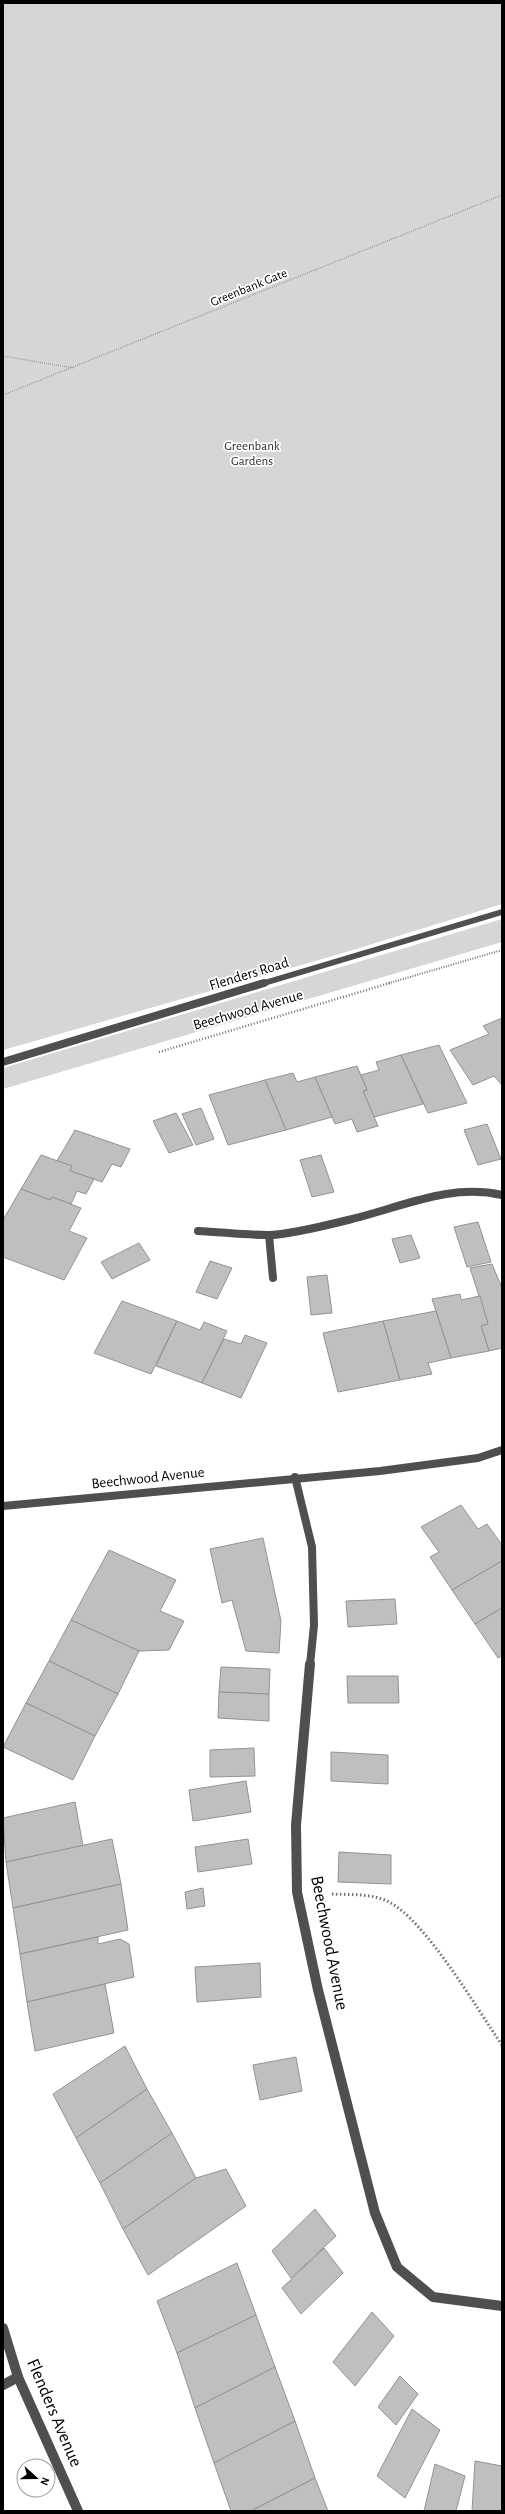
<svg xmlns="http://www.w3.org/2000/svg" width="505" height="2514" font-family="'Alegreya Sans',sans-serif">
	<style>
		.green { fill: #d6d6d6 }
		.building { fill: #bfbfbf; stroke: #939393 }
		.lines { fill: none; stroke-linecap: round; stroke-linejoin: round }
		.path-far3 { stroke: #717171; stroke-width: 1.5; stroke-dasharray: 0.5 1.5; stroke-linecap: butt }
		.path-far2 { stroke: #717171; stroke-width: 2; stroke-dasharray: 1 1.5; stroke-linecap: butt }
		.path-far1 { stroke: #717171; stroke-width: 2.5; stroke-dasharray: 1 2; stroke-linecap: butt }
		.path { stroke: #717171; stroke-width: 3; stroke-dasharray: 1.5 2.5; stroke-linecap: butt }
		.street-far2 { stroke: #4f4f4f; stroke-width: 6 }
		.street-far1 { stroke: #4f4f4f; stroke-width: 8 }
		.street { stroke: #4f4f4f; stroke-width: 10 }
		.labels { text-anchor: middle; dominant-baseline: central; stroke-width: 3.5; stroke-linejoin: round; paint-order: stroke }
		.far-street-label { font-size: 13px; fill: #000; stroke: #fff }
		.far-park-label { font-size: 13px; fill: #2d2d2d; stroke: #fff }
		.street-label { font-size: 15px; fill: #000; stroke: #fff }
		.near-street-label { font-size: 18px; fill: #000; stroke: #fff }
	</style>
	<rect width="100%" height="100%" fill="#fff"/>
	<g class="green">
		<path d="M3 3H502V904L343 953 3 1050Z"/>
		<path d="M502 919V942L3 1089V1068Z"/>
	</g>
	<g class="building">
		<path d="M502 1018V1085L494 1076 473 1085 450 1050 489 1034 483 1026Z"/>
		<path d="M439 1045 467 1103 428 1113 401 1055Z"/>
		<path d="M401 1055 423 1104 374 1117 363 1091 367 1090 361 1075 379 1070 376 1062Z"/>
		<path d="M357 1066 367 1090 363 1091 378 1126 357 1132 352 1119 335 1124 315 1077Z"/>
		<path d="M293 1073 297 1082 315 1077 332 1117 286 1130 265 1080Z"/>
		<path d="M265 1080 286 1130 228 1145 209 1095Z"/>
		<path d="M201 1108 214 1139 196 1145 182 1114Z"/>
		<path d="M176 1113 193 1145 169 1153 153 1121Z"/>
		<path d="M487 1124 501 1159 478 1165 464 1130Z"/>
		<path d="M75 1130 130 1149 121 1167 112 1164 102 1182 70 1171 72 1166 57 1161Z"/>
		<path d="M41 1155 72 1166 70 1171 94 1179 86 1194 77 1191 71 1204 52 1197 50 1200 21 1189Z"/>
		<path d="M321 1155 334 1192 312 1197 300 1160Z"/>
		<path d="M21 1189 50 1200 52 1197 81 1208 69 1231 87 1238 64 1280 3 1257V1220Z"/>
		<path d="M478 1222 491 1262 467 1267 454 1227Z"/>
		<path d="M411 1235 420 1258 400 1263 392 1239Z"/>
		<path d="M139 1243 150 1260 112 1279 101 1262Z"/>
		<path d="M210 1261 232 1268 217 1299 196 1292Z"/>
		<path d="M492 1264 502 1288V1348L489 1351 481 1326 488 1324 470 1268Z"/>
		<path d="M327 1275 332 1313 311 1315 307 1277Z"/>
		<path d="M460 1294 461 1300 480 1296 488 1324 481 1326 489 1351 451 1358 432 1299Z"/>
		<path d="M122 1301 177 1321 151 1374 94 1353Z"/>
		<path d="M436 1311 451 1358 428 1363 432 1374 400 1380 383 1321Z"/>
		<path d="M177 1321 200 1330 204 1322 227 1331 202 1383 156 1366Z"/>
		<path d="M383 1321 400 1380 338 1392 323 1333Z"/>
		<path d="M245 1335 267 1343 241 1398 202 1383 224 1339 241 1344Z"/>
		<path d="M461 1505 478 1529 487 1524 502 1545V1561L452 1590 430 1557 439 1552 421 1527Z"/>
		<path d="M263 1538 281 1621 279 1653 246 1651 232 1600 222 1603 210 1549Z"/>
		<path d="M109 1550 176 1580 160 1611 184 1621 169 1650 139 1651 71 1620Z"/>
		<path d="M502 1561V1608L475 1624 452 1590Z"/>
		<path d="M395 1599 397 1624 348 1627 346 1601Z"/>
		<path d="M502 1608V1656L498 1658 475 1624Z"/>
		<path d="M71 1620 139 1651 118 1694 49 1661Z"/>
		<path d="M49 1661 118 1694 95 1736 26 1703Z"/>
		<path d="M221 1667 270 1669 269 1694 219 1692Z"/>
		<path d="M347 1676H398L399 1703H348Z"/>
		<path d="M219 1692 269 1694V1721L218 1718Z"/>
		<path d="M26 1703 95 1736 73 1780 3 1747Z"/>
		<path d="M254 1748 255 1776 210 1777V1750Z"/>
		<path d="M331 1752 388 1755V1784L331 1781Z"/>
		<path d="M246 1781 251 1812 193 1821 189 1790Z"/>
		<path d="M75 1802 83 1846 6 1862 3 1818Z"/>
		<path d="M112 1839 121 1884 13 1908 6 1862Z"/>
		<path d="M248 1839 252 1864 198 1872 195 1847Z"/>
		<path d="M339 1852 391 1855V1884L338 1882Z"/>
		<path d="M121 1884 128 1930 20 1954 13 1908Z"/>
		<path d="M203 1888 205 1906 187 1909 185 1892Z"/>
		<path d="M98 1937V1944L120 1939 129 1944 134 1977 27 2002 20 1954Z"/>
		<path d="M260 1963 261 1997 197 2002 195 1967Z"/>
		<path d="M105 1984 114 2033 35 2051 27 2002Z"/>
		<path d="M125 2046 147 2089 76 2138 53 2094Z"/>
		<path d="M296 2057 302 2091 260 2100 253 2065Z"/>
		<path d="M147 2089 172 2133 100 2183 76 2138Z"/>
		<path d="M172 2133 196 2178 123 2229 100 2183Z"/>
		<path d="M226 2169 246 2206 148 2275 123 2229 196 2178Z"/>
		<path d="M315 2209 336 2236 291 2278 272 2251Z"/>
		<path d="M324 2248 343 2273 301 2314 282 2288Z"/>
		<path d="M237 2263 256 2315 177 2353 157 2301Z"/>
		<path d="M372 2312 394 2336 355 2386 333 2362Z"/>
		<path d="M256 2315 275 2367 195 2408 177 2353Z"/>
		<path d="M275 2367 295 2421 214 2463 195 2408Z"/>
		<path d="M400 2376 418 2394 396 2425 378 2407Z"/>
		<path d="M412 2409 440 2430 405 2498 377 2476Z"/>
		<path d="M295 2421 315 2478 251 2511H231L214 2463Z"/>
		<path d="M475 2461 502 2466V2511H472Z"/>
		<path d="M435 2464 465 2476 456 2511H424Z"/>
		<path d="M315 2478 328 2511H251Z"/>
	</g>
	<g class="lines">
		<g class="path-far3">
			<path d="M3 356 74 368"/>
			<path d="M3 395 502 195"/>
		</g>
		<path class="path-far2" d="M386 984 502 950"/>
		<path class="path-far1" d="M159 1052 390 983"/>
		<path class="path" d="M332 1894C350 1895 372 1893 389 1902 426 1921 477 2009 502 2045"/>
		<path class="street-far2" d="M261 984 502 912"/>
		<g class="street-far1">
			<path d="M3 1062 264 983"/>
			<path d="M198 1231C221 1232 245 1235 268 1235 288 1235 328 1225 348 1220 400 1208 448 1183 502 1195"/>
			<path d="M269 1235 273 1278"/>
			<path d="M295 1477 312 1547 314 1625 310 1665"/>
			<path d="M3 1506 380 1471 478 1458 502 1450"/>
		</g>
		<g class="street">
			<path d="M310 1664 296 1825 297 1892 318 1990 375 2213 397 2267 433 2297 502 2306"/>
			<path d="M3 2328 18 2377 78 2511"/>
			<path d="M3 2385 18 2377"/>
		</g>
	</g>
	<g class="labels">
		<g class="far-street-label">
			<text transform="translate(249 288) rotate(-22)">Greenbank Gate</text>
		</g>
		<g class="far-park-label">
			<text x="252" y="446">Greenbank<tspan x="252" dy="15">Gardens</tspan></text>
		</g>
		<g class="street-label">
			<text transform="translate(249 974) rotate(-17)">Flenders Road</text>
			<text transform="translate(248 1010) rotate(-16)">Beechwood Avenue</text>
			<text transform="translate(148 1478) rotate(-6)">Beechwood Avenue</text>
		</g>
		<g class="near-street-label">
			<text transform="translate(329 1943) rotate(79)">Beechwood Avenue</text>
			<text transform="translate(54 2413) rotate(67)">Flenders Avenue</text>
		</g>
	</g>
	<rect width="505" height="2514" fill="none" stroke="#000000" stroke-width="8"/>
	<g transform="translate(36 2478) rotate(111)"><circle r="19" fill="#ffffff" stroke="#999999"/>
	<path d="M0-3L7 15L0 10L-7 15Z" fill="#000000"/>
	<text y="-6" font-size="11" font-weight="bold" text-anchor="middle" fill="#000000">N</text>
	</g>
</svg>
